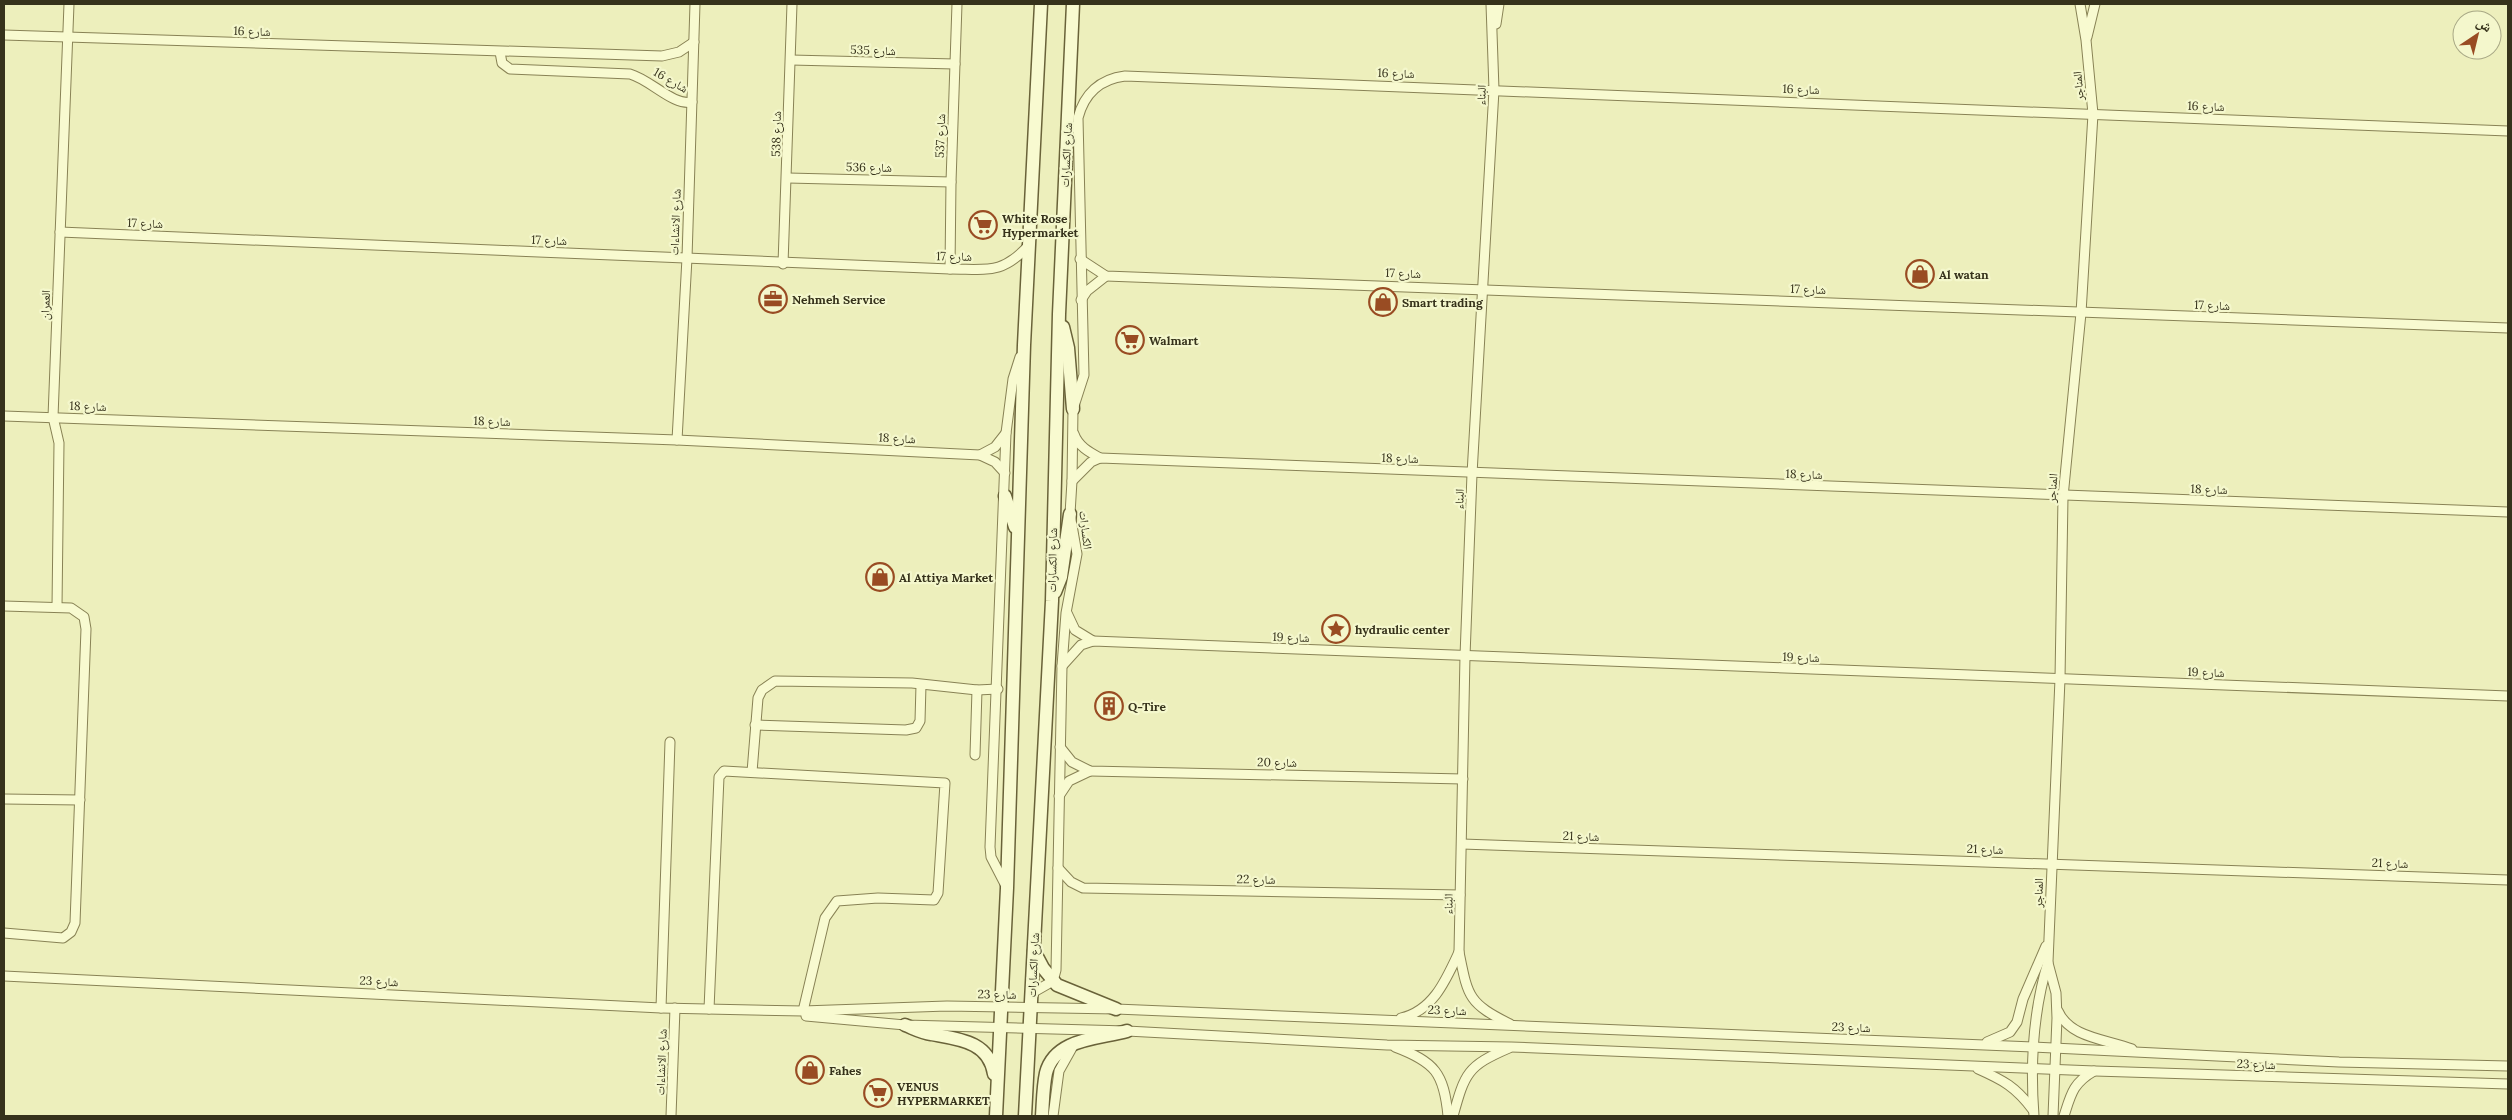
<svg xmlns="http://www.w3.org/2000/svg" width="2512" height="1120" font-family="Lora,'Noto Naskh Arabic',serif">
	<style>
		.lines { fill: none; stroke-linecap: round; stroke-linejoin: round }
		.street-casing { stroke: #888255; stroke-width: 11 }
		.secondary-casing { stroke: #696239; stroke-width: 15 }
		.street { stroke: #f8fad0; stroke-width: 9 }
		.secondary { stroke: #f8fad0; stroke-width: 12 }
		.labels { text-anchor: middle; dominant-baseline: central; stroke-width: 4.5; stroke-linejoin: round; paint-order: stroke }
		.street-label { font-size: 12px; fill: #36321b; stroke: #f4f7cc }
		.poi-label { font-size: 12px; font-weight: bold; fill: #36321b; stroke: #f4f7cc; text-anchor: start }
	</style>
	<rect width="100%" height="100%" fill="#edefbc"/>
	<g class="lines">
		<defs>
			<g id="street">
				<path d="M1491 4 1494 90 1472 474 1465 656 1459 952C1468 997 1468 1003 1510 1024"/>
				<path d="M1496 24 1499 4"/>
				<path d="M4 35 662 56 679 52 694 42"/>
				<path d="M2087 37 2095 4"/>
				<path d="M500 52 502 63 510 69 630 74C651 80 673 106 692 102"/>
				<path d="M791 60 955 64"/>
				<path d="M788 178 951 182"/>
				<path d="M60 232 950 269C987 269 1002 275 1029 245"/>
				<path d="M1080 259 1106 276 2508 328"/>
				<path d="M783 264 792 4"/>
				<path d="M950 269 951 182 957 4"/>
				<path d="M1081 300 1087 291 1106 276"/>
				<path d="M4 416 677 440 980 455 995 462 1005 473"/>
				<path d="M1074 434C1078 446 1089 452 1100 458"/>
				<path d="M677 440 687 258 695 4"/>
				<path d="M980 455 995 447 1006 433"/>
				<path d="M1072 481 1091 462 1100 458 2508 512"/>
				<path d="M4 606 71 608 84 617 86 629 75 923 71 932 63 938 4 933"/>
				<path d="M57 607 59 443 53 417 69 4"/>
				<path d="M1067 613 1075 630 1093 641"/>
				<path d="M1062 666 1081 645 1093 641 2508 696"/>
				<path d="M755 725 906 730 916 728 920 721 921 685"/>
				<path d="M1060 747 1072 762 1090 771 1463 779"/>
				<path d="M975 755 977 690"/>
				<path d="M752 772 758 698 762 690 775 681 912 683 977 690 998 689"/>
				<path d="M1059 796 1069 781 1090 771"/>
				<path d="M4 799 80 800"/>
				<path d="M1462 844 2508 880"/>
				<path d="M1058 868 1071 882 1083 888 1460 895"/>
				<path d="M1007 888 991 857 990 847 1006 433 1013 379 1020 357"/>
				<path d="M2048 963 2056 993 2057 1018 2053 1116"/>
				<path d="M4 976 661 1008 803 1011 947 1006 1116 1009 2033 1047 2339 1062 2508 1066"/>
				<path d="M1032 993 1053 981 1056 970 1062 666 1066 613 1077 554 1070 514 1072 481 1073 409 1084 375 1078 118C1084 94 1100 79 1125 76L2508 131"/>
				<path d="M661 1008 670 742"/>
				<path d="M709 1009 719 777 724 771 945 783 938 893 934 900 878 898 837 901 825 918 803 1011"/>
				<path d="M2058 1011C2070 1038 2106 1039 2132 1049"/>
				<path d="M806 1016 905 1025 1127 1031 1387 1045 1511 1047 2095 1071 2508 1084"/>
				<path d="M1401 1018C1433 1011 1446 980 1459 952"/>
				<path d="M1987 1042 2010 1032 2017 1022 2023 999 2046 946"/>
				<path d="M1395 1047C1435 1062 1444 1073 1448 1116"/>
				<path d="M1978 1069C2003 1080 2016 1087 2033 1110"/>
				<path d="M671 1116 675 1008"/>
				<path d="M1053 1116 1059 1071 1073 1046"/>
				<path d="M1453 1116C1465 1073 1467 1066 1509 1048"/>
				<path d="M2034 1116C2030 1064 2033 1012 2048 962L2060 679 2063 497 2081 313 2093 114 2086 40 2080 4"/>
				<path d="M2064 1116C2071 1094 2073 1083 2094 1071"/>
			</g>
			<g id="secondary">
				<path d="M1063 327 1068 348 1073 409"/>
				<path d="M1005 496 1015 527"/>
				<path d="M1055 592 1061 577 1070 514"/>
				<path d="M1034 951 1043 968 1057 985 1116 1009"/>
				<path d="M905 1025C913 1028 922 1033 931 1034 958 1039 989 1041 994 1074"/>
				<path d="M996 1116 1007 888 1024 345 1041 4"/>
				<path d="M1025 1116 1052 601 1059 314 1073 4"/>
				<path d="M1042 1116C1043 1102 1043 1087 1046 1073 1055 1038 1099 1039 1127 1031"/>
			</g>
		</defs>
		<use href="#street" class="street-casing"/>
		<use href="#secondary" class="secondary-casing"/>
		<use href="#street" class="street"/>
		<use href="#secondary" class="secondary"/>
	</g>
	<defs>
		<symbol id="supermarket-ring" viewBox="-11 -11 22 22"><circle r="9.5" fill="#f4f7cc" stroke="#994c23" stroke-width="1.5"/><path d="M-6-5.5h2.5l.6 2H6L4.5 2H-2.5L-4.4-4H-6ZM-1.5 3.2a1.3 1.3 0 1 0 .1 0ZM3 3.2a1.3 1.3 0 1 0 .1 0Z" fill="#994c23"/></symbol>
		<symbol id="shop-ring" viewBox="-11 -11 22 22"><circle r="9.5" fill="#f4f7cc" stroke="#994c23" stroke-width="1.5"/><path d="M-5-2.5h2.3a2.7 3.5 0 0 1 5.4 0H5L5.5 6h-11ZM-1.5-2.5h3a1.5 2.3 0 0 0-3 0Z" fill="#994c23"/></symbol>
		<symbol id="office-ring" viewBox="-11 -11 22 22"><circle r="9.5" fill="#f4f7cc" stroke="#994c23" stroke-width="1.5"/><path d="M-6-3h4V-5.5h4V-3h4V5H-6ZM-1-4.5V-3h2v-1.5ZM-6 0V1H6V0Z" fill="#994c23"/></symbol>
		<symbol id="sight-ring" viewBox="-11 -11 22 22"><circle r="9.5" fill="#f4f7cc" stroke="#994c23" stroke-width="1.5"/><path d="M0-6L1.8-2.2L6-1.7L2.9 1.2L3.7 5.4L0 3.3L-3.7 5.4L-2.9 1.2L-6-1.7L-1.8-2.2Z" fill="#994c23"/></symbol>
		<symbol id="building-ring" viewBox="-11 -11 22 22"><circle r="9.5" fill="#f4f7cc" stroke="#994c23" stroke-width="1.5"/><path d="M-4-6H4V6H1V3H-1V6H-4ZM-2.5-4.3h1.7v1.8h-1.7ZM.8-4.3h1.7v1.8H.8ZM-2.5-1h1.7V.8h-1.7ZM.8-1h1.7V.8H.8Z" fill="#994c23"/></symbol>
	</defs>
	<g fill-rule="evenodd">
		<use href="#supermarket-ring" x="967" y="209" width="32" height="32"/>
		<use href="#shop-ring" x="1904" y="258" width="32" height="32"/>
		<use href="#office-ring" x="757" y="283" width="32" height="32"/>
		<use href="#shop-ring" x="1367" y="286" width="32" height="32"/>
		<use href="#supermarket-ring" x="1114" y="324" width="32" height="32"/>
		<use href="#shop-ring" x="864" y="561" width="32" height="32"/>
		<use href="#sight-ring" x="1320" y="613" width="32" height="32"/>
		<use href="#building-ring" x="1093" y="690" width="32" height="32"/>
		<use href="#shop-ring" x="794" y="1054" width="32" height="32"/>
		<use href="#supermarket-ring" x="862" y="1077" width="32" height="32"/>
	</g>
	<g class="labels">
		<g class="street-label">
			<text transform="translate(252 31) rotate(2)">شارع 16</text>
			<text transform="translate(873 50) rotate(2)">شارع 535</text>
			<text transform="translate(1396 73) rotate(2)">شارع 16</text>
			<text transform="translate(671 80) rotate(30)">شارع 16</text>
			<text transform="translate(2078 86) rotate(-95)">المناجر</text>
			<text transform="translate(1801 89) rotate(2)">شارع 16</text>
			<text transform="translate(1481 95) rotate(-88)">البناء</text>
			<text transform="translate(2206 106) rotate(2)">شارع 16</text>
			<text transform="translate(776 134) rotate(-89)">شارع 538</text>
			<text transform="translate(940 136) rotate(-88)">شارع 537</text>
			<text transform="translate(1066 155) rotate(-87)">شارع الكسارات</text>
			<text transform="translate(869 167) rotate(1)">شارع 536</text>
			<text transform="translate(675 222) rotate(-88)">شارع الانشاءات</text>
			<text transform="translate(145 223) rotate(2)">شارع 17</text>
			<text transform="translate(549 240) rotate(2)">شارع 17</text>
			<text transform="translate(954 256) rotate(1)">شارع 17</text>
			<text transform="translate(1403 273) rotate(2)">شارع 17</text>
			<text transform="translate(1808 289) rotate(2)">شارع 17</text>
			<text transform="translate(45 305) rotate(-88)">العمران</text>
			<text transform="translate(2212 305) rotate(2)">شارع 17</text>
			<text transform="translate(88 406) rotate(2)">شارع 18</text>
			<text transform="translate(492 421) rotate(2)">شارع 18</text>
			<text transform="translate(897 438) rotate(3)">شارع 18</text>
			<text transform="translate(1400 458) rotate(2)">شارع 18</text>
			<text transform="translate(1804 474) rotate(2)">شارع 18</text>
			<text transform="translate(2052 488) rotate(-86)">المناجر</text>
			<text transform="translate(2209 489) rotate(2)">شارع 18</text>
			<text transform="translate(1459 499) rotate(-88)">البناء</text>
			<text transform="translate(1086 530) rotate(83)">الكسارات</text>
			<text transform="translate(1052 560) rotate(-89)">شارع الكسارات</text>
			<text transform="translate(1291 637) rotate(2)">شارع 19</text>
			<text transform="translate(1801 657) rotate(2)">شارع 19</text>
			<text transform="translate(2206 672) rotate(2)">شارع 19</text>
			<text transform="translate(1277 762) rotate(1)">شارع 20</text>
			<text transform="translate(1581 836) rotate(2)">شارع 21</text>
			<text transform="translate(1985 849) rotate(2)">شارع 21</text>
			<text transform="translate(2390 863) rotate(2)">شارع 21</text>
			<text transform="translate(1256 879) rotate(1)">شارع 22</text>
			<text transform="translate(2038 893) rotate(-88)">المناجر</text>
			<text transform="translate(1448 904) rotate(-89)">البناء</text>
			<text transform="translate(1033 965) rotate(-87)">شارع الكسارات</text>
			<text transform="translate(379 981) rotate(3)">شارع 23</text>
			<text transform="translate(997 994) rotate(1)">شارع 23</text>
			<text transform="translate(1447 1010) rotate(2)">شارع 23</text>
			<text transform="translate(1851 1027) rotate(2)">شارع 23</text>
			<text transform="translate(661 1062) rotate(-88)">شارع الانشاءات</text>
			<text transform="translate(2256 1064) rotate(2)">شارع 23</text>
		</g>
		<g class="poi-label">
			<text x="1002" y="218">White Rose<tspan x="1002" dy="14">Hypermarket</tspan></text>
			<text x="1939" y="274">Al watan</text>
			<text x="792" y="299">Nehmeh Service</text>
			<text x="1402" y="302">Smart trading</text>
			<text x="1149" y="340">Walmart</text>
			<text x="899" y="577">Al Attiya Market</text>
			<text x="1355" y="629">hydraulic center</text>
			<text x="1128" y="706">Q-Tire</text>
			<text x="829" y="1070">Fahes</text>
			<text x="897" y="1086">VENUS<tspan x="897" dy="14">HYPERMARKET</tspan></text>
		</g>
	</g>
	<rect width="2512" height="1120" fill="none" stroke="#36321b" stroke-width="10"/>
	<g transform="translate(2477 35) rotate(35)"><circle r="24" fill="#f4f7cc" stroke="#a8a885"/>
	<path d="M0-4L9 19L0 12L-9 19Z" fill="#994c23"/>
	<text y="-8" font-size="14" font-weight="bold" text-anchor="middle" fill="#36321b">ش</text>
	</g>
</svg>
